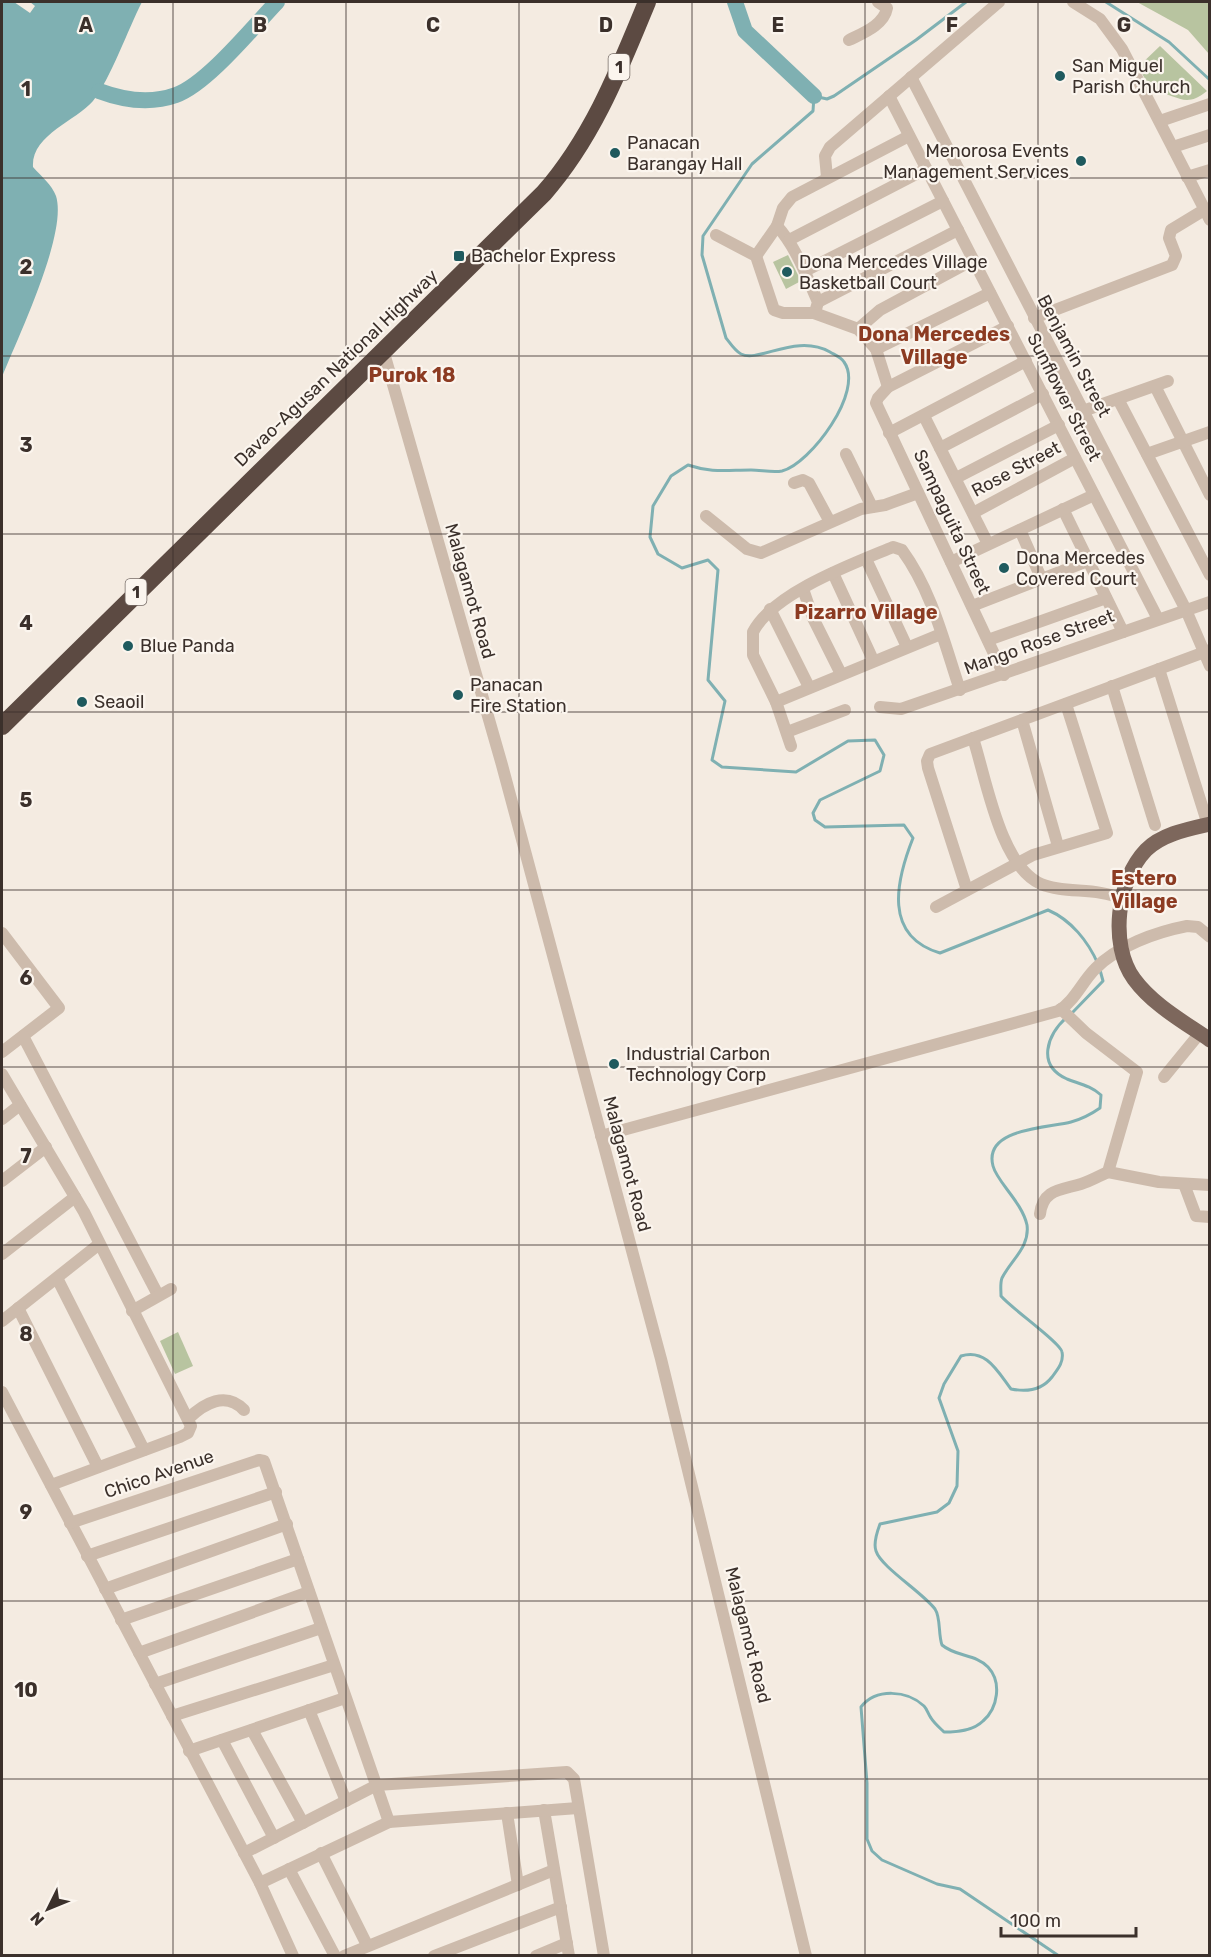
<svg xmlns="http://www.w3.org/2000/svg" width="1211" height="1957" font-family="Rubik,sans-serif">
	<style>
		.green { fill: #b8c4a0 }
		.water { fill: #7fb0b2 }
		.lines { fill: none; stroke-linecap: round; stroke-linejoin: round }
		.stream { stroke: #7fb0b2; stroke-width: 3 }
		.river { stroke: #7fb0b2; stroke-width: 16 }
		.minor { stroke: #cdbbac; stroke-width: 12 }
		.major { stroke: #7d675c; stroke-width: 15 }
		.highway { stroke: #5c4a42; stroke-width: 18 }
		.grid { fill: none; stroke: #3b302b; stroke-width: 1.5; stroke-opacity: 0.55 }
		.poi-dot { fill: #1f5a5e; stroke: #fbf5ee; stroke-width: 2 }
		.labels { text-anchor: middle; dominant-baseline: central; stroke-width: 4.5; stroke-linejoin: round; paint-order: stroke }
		.shield { fill: #fbf5ee; stroke: #756b66; stroke-width: 1.5 }
		.shield-label { font-size: 16px; font-weight: bold; fill: #3b302b }
		.poi-label { font-size: 18px; fill: #3b302b; stroke: #fbf5ee; text-anchor: start }
		.street-label { font-size: 18px; fill: #3b302b; stroke: #fbf5ee }
		.neighbourhood-label { font-size: 20px; font-weight: bold; fill: #8c3b22; stroke: #fbf5ee }
		.grid-label { font-size: 20px; text-anchor: middle; font-weight: bold; fill: #3b302b; stroke: #fbf5ee; stroke-width: 4.5; stroke-linejoin: round; paint-order: stroke }
	</style>
	<rect width="100%" height="100%" fill="#f4ebe1"/>
	<g class="green">
		<path d="M1137 2H1209V54L1188 30Z"/>
		<path d="M1160 46 1207 91C1184 110 1177 93 1153 92L1138 67Z"/>
		<path d="M788 255 801 281 786 289 773 262Z"/>
		<path d="M178 1332 193 1366 175 1374 160 1341Z"/>
	</g>
	<path class="water" d="M2 2H14L30 13 35 6 30 2H142C128 29 111 78 93 101 76 121 31 135 33 167 41 176 52 185 56 196 68 234 17 339 2 377Z"/>
	<g class="lines">
		<g class="stream">
			<path d="M966 2 916 40 834 96 827 99 814 96 813 111 752 164 703 236 702 255 726 338C730 343 735 351 741 354 759 363 796 333 830 352 835 355 841 357 844 362 865 391 810 464 782 471 773 473 761 470 751 470 727 470 711 473 688 465L671 476 653 506 650 537 658 554 682 568 708 560 718 570 708 680 725 701 712 760 722 767 796 772 848 741 875 740 884 755 880 771 820 800 813 813 815 820 825 827 904 825 913 838C896 881 883 936 940 953L1048 910C1071 920 1088 941 1098 964"/>
			<path d="M1106 2 1169 42 1210 80"/>
			<path d="M1072 1013 1103 981 1100 970"/>
			<path d="M1059 1956 960 1889 937 1884 882 1860 872 1851 867 1839V1783L861 1707C876 1688 907 1690 924 1706 927 1709 928 1714 931 1718 934 1723 940 1728 944 1732 957 1732 973 1731 983 1721 998 1708 1002 1682 988 1667 976 1654 956 1657 942 1645 938 1634 941 1618 935 1609 922 1592 881 1567 876 1551 873 1543 877 1532 880 1524L937 1512 949 1503 957 1486 958 1451 939 1398 944 1384 961 1356C986 1348 998 1372 1011 1389 1026 1392 1042 1390 1052 1377 1058 1369 1064 1362 1062 1352 1061 1343 1012 1309 1001 1296 1001 1290 1000 1283 1002 1278 1011 1260 1030 1247 1027 1225 1022 1202 997 1182 993 1166 983 1128 1048 1128 1071 1122 1082 1119 1090 1115 1100 1108L1101 1095C1091 1086 1080 1084 1067 1079 1036 1065 1047 1035 1067 1017"/>
		</g>
		<g class="river">
			<path d="M735 2 745 31 814 96"/>
			<path d="M99 91C123 100 151 104 176 95 207 84 253 27 277 2"/>
		</g>
		<g class="minor">
			<path d="M1073 2 1100 19 1122 49 1210 220"/>
			<path d="M849 40C863 33 884 25 887 8L878 2"/>
			<path d="M911 77 1186 610 1210 666"/>
			<path d="M889 96 1158 619"/>
			<path d="M1160 121 1210 104"/>
			<path d="M1173 147 1210 135"/>
			<path d="M827 177 825 156 830 147 999 2"/>
			<path d="M1187 177 1210 170"/>
			<path d="M777 226C796 247 806 275 818 302L816 309"/>
			<path d="M716 235 756 256 774 310 783 313H814L858 329 876 349 888 387"/>
			<path d="M789 240 926 169"/>
			<path d="M756 256 777 226 783 208 792 197 909 136"/>
			<path d="M805 271 943 201"/>
			<path d="M818 302 958 230"/>
			<path d="M1034 318 1172 265 1176 256 1169 238 1171 230 1204 210"/>
			<path d="M858 329 880 310 973 260"/>
			<path d="M876 349 990 293"/>
			<path d="M384 353 502 765 661 1359 806 1956"/>
			<path d="M1155 386 1210 495"/>
			<path d="M1118 399 1210 575"/>
			<path d="M1083 411 1168 381"/>
			<path d="M924 416 988 544"/>
			<path d="M889 433 1026 361"/>
			<path d="M940 448 1043 394"/>
			<path d="M846 454 872 507"/>
			<path d="M1147 454 1210 432"/>
			<path d="M956 478 1059 425"/>
			<path d="M794 483 803 480 809 483 830 522"/>
			<path d="M1063 509 1123 632"/>
			<path d="M973 513 1075 458"/>
			<path d="M706 516 747 549 761 553 861 509 885 505 918 493"/>
			<path d="M1020 530 1042 580"/>
			<path d="M866 559 907 647"/>
			<path d="M951 562 1094 495"/>
			<path d="M833 573 873 660"/>
			<path d="M803 589 813 618 841 674"/>
			<path d="M972 606 1088 561"/>
			<path d="M770 609 809 687"/>
			<path d="M988 640 1106 598"/>
			<path d="M1159 669 1208 825"/>
			<path d="M1004 675 876 403 878 398 888 387 1008 326"/>
			<path d="M1112 686 1155 825"/>
			<path d="M776 702 941 634"/>
			<path d="M880 707 901 709 1210 602"/>
			<path d="M1022 720 1058 846"/>
			<path d="M787 732 845 710"/>
			<path d="M973 738C986 778 1000 866 1041 884 1065 894 1096 887 1122 899"/>
			<path d="M791 746 776 702 753 655V632C773 593 852 564 893 547L902 550C932 591 944 642 960 690"/>
			<path d="M967 890 928 768 927 761 930 754 1210 650"/>
			<path d="M936 907 1033 855 1107 833 1066 704"/>
			<path d="M2 933 59 1008 2 1052"/>
			<path d="M23 1036 158 1295"/>
			<path d="M2 1074 84 1212 191 1426 188 1433 180 1437 51 1485"/>
			<path d="M1164 1077 1200 1033"/>
			<path d="M2 1119 20 1105"/>
			<path d="M601 1136 1058 1011C1074 1002 1082 982 1095 969 1117 946 1156 932 1187 926L1198 927 1210 937"/>
			<path d="M1108 1172 1159 1182 1210 1185"/>
			<path d="M2 1181 46 1147"/>
			<path d="M1184 1184 1196 1216 1210 1217"/>
			<path d="M1040 1214C1043 1189 1061 1190 1081 1184 1091 1181 1099 1176 1108 1172L1137 1072 1086 1033 1061 1009"/>
			<path d="M2 1254 75 1197"/>
			<path d="M57 1278 144 1450"/>
			<path d="M18 1308 98 1467"/>
			<path d="M132 1311 171 1289"/>
			<path d="M2 1321 98 1245"/>
			<path d="M2 1392 260 1883 293 1956"/>
			<path d="M188 1419C204 1403 226 1391 244 1410"/>
			<path d="M70 1523 259 1460 264 1461 389 1822"/>
			<path d="M87 1556 276 1492"/>
			<path d="M105 1589 287 1524"/>
			<path d="M121 1620 298 1559"/>
			<path d="M139 1653 309 1592"/>
			<path d="M155 1684 321 1628"/>
			<path d="M309 1710 346 1801"/>
			<path d="M172 1716 334 1665"/>
			<path d="M252 1730 303 1823"/>
			<path d="M222 1740 274 1838"/>
			<path d="M189 1751 345 1698"/>
			<path d="M544 1810 569 1956"/>
			<path d="M507 1813 518 1885"/>
			<path d="M244 1853 377 1785 567 1772 574 1779 604 1956"/>
			<path d="M321 1853 367 1945"/>
			<path d="M289 1869 335 1956"/>
			<path d="M260 1883 389 1822 578 1808"/>
			<path d="M344 1956 554 1870"/>
			<path d="M434 1956 561 1907"/>
			<path d="M536 1956 567 1943"/>
		</g>
		<path class="major" d="M1210 824C1188 829 1162 834 1146 850 1117 880 1109 945 1134 979 1153 1005 1184 1022 1210 1040"/>
		<path class="highway" d="M2 726 544 193C593 137 619 70 647 2"/>
	</g>
	<path class="grid" d="M173 2V1956M346 2V1956M519 2V1956M692 2V1956M865 2V1956M1038 2V1956M2 178H1210M2 356H1210M2 534H1210M2 712H1210M2 890H1210M2 1067H1210M2 1245H1210M2 1423H1210M2 1601H1210M2 1779H1210"/>
	<g class="poi-dot">
		<circle cx="1060" cy="76" r="6"/>
		<circle cx="615" cy="153" r="6"/>
		<circle cx="1081" cy="161" r="6"/>
		<rect x="453" y="250" width="12" height="12" rx="3"/>
		<circle cx="787" cy="272" r="6"/>
		<circle cx="1004" cy="568" r="6"/>
		<circle cx="128" cy="646" r="6"/>
		<circle cx="458" cy="695" r="6"/>
		<circle cx="82" cy="702" r="6"/>
		<circle cx="614" cy="1064" r="6"/>
	</g>
	<g class="labels">
		<g class="shield">
			<rect x="608.5" y="54" width="21" height="26" rx="4.5"/>
			<rect x="125.5" y="579" width="21" height="26" rx="4.5"/>
		</g>
		<g class="shield-label">
			<text x="619" y="67">1</text>
			<text x="136" y="592">1</text>
		</g>
		<g class="poi-label">
			<text x="1072" y="66">San Miguel<tspan x="1072" dy="21">Parish Church</tspan></text>
			<text x="627" y="143">Panacan<tspan x="627" dy="21">Barangay Hall</tspan></text>
			<text x="1069" y="151" text-anchor="end">Menorosa Events<tspan x="1069" dy="21">Management Services</tspan></text>
			<text x="471" y="256">Bachelor Express</text>
			<text x="799" y="262">Dona Mercedes Village<tspan x="799" dy="21">Basketball Court</tspan></text>
			<text x="1016" y="558">Dona Mercedes<tspan x="1016" dy="21">Covered Court</tspan></text>
			<text x="140" y="646">Blue Panda</text>
			<text x="470" y="685">Panacan<tspan x="470" dy="21">Fire Station</tspan></text>
			<text x="94" y="702">Seaoil</text>
			<text x="626" y="1054">Industrial Carbon<tspan x="626" dy="21">Technology Corp</tspan></text>
		</g>
		<g class="street-label">
			<text transform="translate(1074 356) rotate(62)">Benjamin Street</text>
			<text transform="translate(336 368) rotate(-44)">Davao-Agusan National Highway</text>
			<text transform="translate(1064 397) rotate(63)">Sunflower Street</text>
			<text transform="translate(1016 469) rotate(-28)">Rose Street</text>
			<text transform="translate(952 522) rotate(65)">Sampaguita Street</text>
			<text transform="translate(470 591) rotate(74)">Malagamot Road</text>
			<text transform="translate(1039 642) rotate(-20)">Mango Rose Street</text>
			<text transform="translate(627 1164) rotate(75)">Malagamot Road</text>
			<text transform="translate(159 1474) rotate(-19)">Chico Avenue</text>
			<text transform="translate(748 1635) rotate(76)">Malagamot Road</text>
		</g>
		<g class="neighbourhood-label">
			<text x="934" y="334">Dona Mercedes<tspan x="934" dy="23">Village</tspan></text>
			<text x="412" y="375">Purok 18</text>
			<text x="866" y="612">Pizarro Village</text>
			<text x="1144" y="878">Estero<tspan x="1144" dy="23">Village</tspan></text>
		</g>
	</g>
	<g class="grid-label">
		<text x="86" y="32">A</text>
		<text x="260" y="32">B</text>
		<text x="433" y="32">C</text>
		<text x="606" y="32">D</text>
		<text x="778" y="32">E</text>
		<text x="952" y="32">F</text>
		<text x="1124" y="32">G</text>
		<text x="26" y="96">1</text>
		<text x="26" y="274">2</text>
		<text x="26" y="452">3</text>
		<text x="26" y="630">4</text>
		<text x="26" y="807">5</text>
		<text x="26" y="985">6</text>
		<text x="26" y="1163">7</text>
		<text x="26" y="1341">8</text>
		<text x="26" y="1519">9</text>
		<text x="26" y="1697">10</text>
	</g>
	<rect width="1211" height="1957" fill="none" stroke="#3b302b" stroke-width="6"/>
	<g transform="translate(48 1909) rotate(227)" stroke="#fbf5ee" stroke-width="4.5" paint-order="stroke">
	<path d="M0-4.5L10 22L0 15L-10 22Z" fill="#3b302b"/>
	<text y="-9" font-size="16" font-weight="bold" text-anchor="middle" fill="#3b302b">N</text>
	</g>
	<path d="M1001 1927v9h135v-9" fill="none" stroke="#3b302b" stroke-width="3"/>
	<text x="1010" y="1927" font-size="18" fill="#3b302b" stroke="#fbf5ee" stroke-width="4.5" paint-order="stroke">100 m</text>
</svg>
